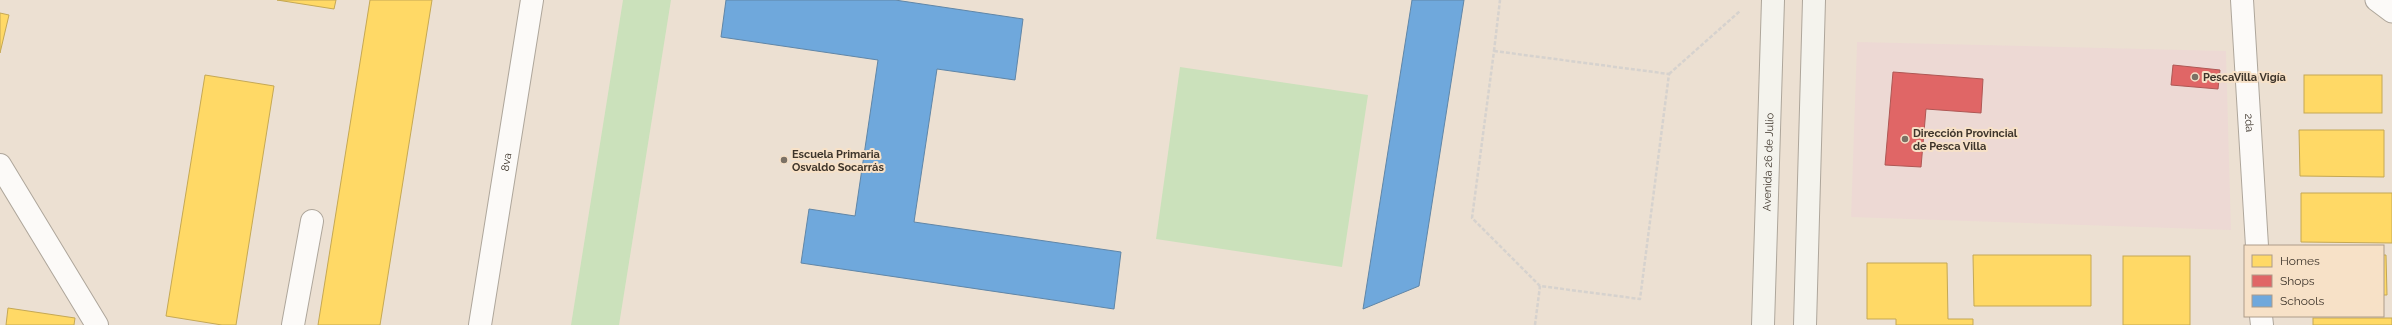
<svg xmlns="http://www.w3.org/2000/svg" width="2392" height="325" font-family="Raleway,sans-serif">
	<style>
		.commercial { fill: #edd9d4 }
		.green { fill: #cbe1bb }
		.homes { fill: #ffd966; stroke: #c5a854 }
		.shops { fill: #e06666; stroke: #af5754 }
		.schools { fill: #6fa8dc; stroke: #6086a7 }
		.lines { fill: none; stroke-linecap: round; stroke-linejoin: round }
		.service-casing { stroke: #aea69b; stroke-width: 23 }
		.minor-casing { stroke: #aea69b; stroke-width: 24 }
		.secondary-casing { stroke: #aea69b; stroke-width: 24 }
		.path { stroke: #d6d2ce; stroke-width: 2.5; stroke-dasharray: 4 2; stroke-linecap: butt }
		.service { stroke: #fcfaf8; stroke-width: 21 }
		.minor { stroke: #fcfaf8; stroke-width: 22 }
		.secondary { stroke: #f4f3ed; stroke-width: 22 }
		.poi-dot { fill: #7b7165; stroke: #f7e1c7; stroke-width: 1.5 }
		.labels { text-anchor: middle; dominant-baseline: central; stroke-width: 4; stroke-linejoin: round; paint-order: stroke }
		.poi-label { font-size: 11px; font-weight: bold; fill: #3e352b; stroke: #f7e1c7; text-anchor: start }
		.street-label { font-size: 11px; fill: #3e352b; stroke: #f7e1c7 }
	</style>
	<rect width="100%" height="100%" fill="#ece0d2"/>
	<path class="commercial" d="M1857 42 2226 51 2231 230 1851 217Z"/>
	<g class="green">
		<path d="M623 0H671L619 325H571Z"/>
		<path d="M1180 67 1368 95 1342 267 1156 239Z"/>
	</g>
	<g class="homes">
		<path d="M277 0H336L334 9Z"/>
		<path d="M370 0H432L380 325H318Z"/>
		<path d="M0 13 9 15 0 53Z"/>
		<path d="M205 75 274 86 236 325H222L166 316Z"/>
		<rect x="2304" y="75" width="78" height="38"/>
		<path d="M2299 130H2384V177L2300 176Z"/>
		<path d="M2301 193H2392V243L2301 242Z"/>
		<path d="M1973 255H2091V306H1974Z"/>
		<path d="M2383 255H2386L2387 295H2383Z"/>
		<rect x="2123" y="256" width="67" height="69"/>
		<path d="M1867 263H1947L1948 319H1973V325H1896V319H1867Z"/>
		<path d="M8 308 75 318 74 325H6Z"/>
		<rect x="2313" y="318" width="79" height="7"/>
	</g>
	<g class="shops">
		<path d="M2173 65 2220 70 2218 89 2171 85Z"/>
		<path d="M1893 72 1983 79 1981 113 1926 109 1921 167 1885 165Z"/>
	</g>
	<g class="schools">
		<path d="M726 0H895L1023 19 1015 80 937 69 914 222 1121 252 1114 309 801 263 809 209 855 216 878 60 721 37Z"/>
		<path d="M1412 0H1464L1419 286 1363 309Z"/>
	</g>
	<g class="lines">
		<defs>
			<path id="service" d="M2376 0 2392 12"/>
			<g id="minor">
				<path id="s1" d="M2242 0 2257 246"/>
				<path d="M0 165 97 325"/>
				<path d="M2261 316 2262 325"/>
				<path d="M293 325 312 221"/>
				<path id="s2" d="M480 325 532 0"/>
			</g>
			<g id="secondary">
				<path id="s3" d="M1763 325 1773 0"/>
				<path d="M1805 325 1814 0"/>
			</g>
		</defs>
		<use href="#service" class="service-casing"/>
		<use href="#minor" class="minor-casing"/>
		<use href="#secondary" class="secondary-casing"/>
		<g class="path">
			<path d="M1494 51 1669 74 1640 299 1540 286 1472 218Z"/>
			<path d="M1494 51 1500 0"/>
			<path d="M1669 74 1740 11"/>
			<path d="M1535 325 1540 286"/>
		</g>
		<use href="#service" class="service"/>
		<use href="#minor" class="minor"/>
		<use href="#secondary" class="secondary"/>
	</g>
	<g class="poi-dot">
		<circle cx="2195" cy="77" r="4"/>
		<circle cx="1905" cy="139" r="4"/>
		<circle cx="784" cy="160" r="4"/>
	</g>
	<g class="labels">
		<g class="poi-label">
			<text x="2203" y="77">PescaVilla Vigía</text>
			<text x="1913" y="133">Dirección Provincial<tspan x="1913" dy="13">de Pesca Villa</tspan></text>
			<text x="792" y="154">Escuela Primaria<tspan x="792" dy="13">Osvaldo Socarrás</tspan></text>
		</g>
		<g class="street-label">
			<text stroke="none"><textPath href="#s1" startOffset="123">2da</textPath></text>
			<text stroke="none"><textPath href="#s2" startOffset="165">8va</textPath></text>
			<text stroke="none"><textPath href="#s3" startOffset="163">Avenida 26 de Julio</textPath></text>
		</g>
	</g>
	<rect x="2244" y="245" width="140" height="72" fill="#f7e1c7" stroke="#ad9c89"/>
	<rect x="2252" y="255" width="20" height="12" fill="#ffd966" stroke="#ad9c89"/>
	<text x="2280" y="265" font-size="12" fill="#3e352b">Homes</text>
	<rect x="2252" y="275" width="20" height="12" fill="#e06666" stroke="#ad9c89"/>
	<text x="2280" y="285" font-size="12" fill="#3e352b">Shops</text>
	<rect x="2252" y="295" width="20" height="12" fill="#6fa8dc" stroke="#ad9c89"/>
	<text x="2280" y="305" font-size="12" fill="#3e352b">Schools</text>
</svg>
